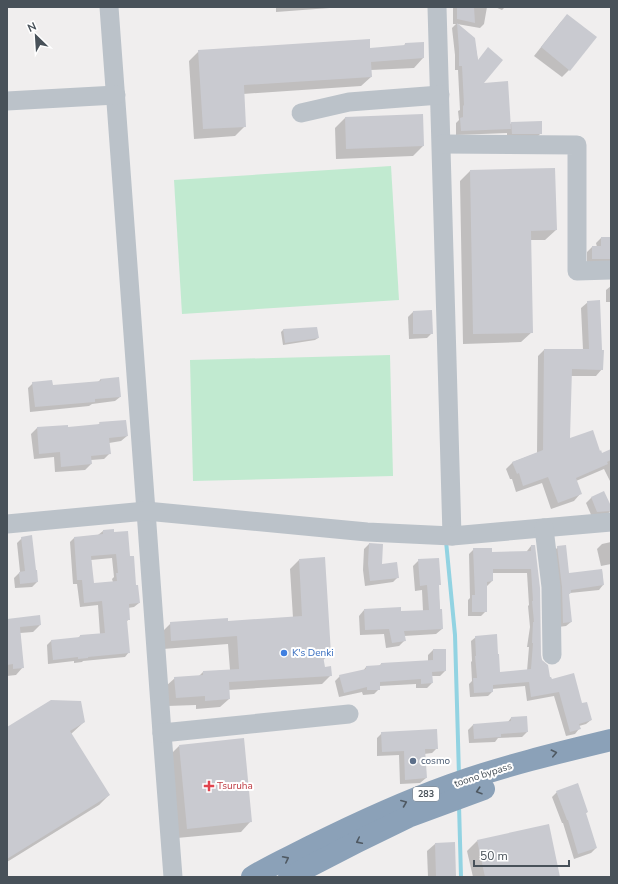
<svg xmlns="http://www.w3.org/2000/svg" width="618" height="884" font-family="'Nunito Sans',sans-serif">
	<style>
		.green { fill: #c1ead0 }
		.shadow { fill: #0003; fill-rule: evenodd }
		.lines { fill: none; stroke-linecap: round; stroke-linejoin: round }
		.stream { stroke: #92d3e2; stroke-width: 4 }
		.building { fill: #c9cad0; fill-rule: evenodd }
		.minor { stroke: #bbc2c9; stroke-width: 19 }
		.highway { stroke: #8ba1b8; stroke-width: 22 }
		.oneway { stroke: #4f5962 }
		.shop-dot { fill: #3f7fe0; stroke: #fff; stroke-width: 1.5 }
		.service-dot { fill: #5c6f8a; stroke: #fff; stroke-width: 1.5 }
		.health-dot { fill: #e0444e; stroke: #fff; stroke-width: 1.5 }
		.labels { text-anchor: middle; dominant-baseline: central; stroke-width: 4; stroke-linejoin: round; paint-order: stroke }
		.shield { fill: #fff; stroke: #7f858b; stroke-width: 1 }
		.shield-label { font-size: 9px; font-weight: bold; fill: #485159 }
		.shop-label { font-size: 10px; fill: #366cbe; stroke: #fff; text-anchor: start }
		.service-label { font-size: 10px; fill: #4e5e75; stroke: #fff; text-anchor: start }
		.street-label { font-size: 10px; fill: #485159; stroke: #fff }
		.health-label { font-size: 10px; fill: #be3a42; stroke: #fff; text-anchor: start }
	</style>
	<rect width="100%" height="100%" fill="#f0eeee"/>
	<g class="green">
		<path d="M391 166 399 300 182 314 174 180Z"/>
		<path d="M390 355 393 476 193 481 190 360Z"/>
	</g>
	<g class="shadow">
		<path d="M276 7H343L276 12Z"/>
		<path d="M453 7H487L484 24 480 28 457 24 474 38 482 84 510 124 512 123 541 133 536 138H507V133L456 135V123L459 120 458 111 460 110 458 70H455V55L452 28 456 24H453Z"/>
		<path d="M495 7H505L502 10Z"/>
		<path d="M568 15 569 70 562 77 534 56 560 23Z"/>
		<path d="M405 44 423 58 414 68 371 70V77L361 86 243 94 245 126 235 136 194 139 189 61 199 51 369 49 403 47Z"/>
		<path d="M422 115 423 146 413 156 336 159 335 128 345 118Z"/>
		<path d="M470 171 556 230 545 240H530L532 332 521 342 463 344 460 181Z"/>
		<path d="M601 238H611V263L587 264V252L592 247H597L596 243Z"/>
		<path d="M611 286V302H606V290Z"/>
		<path d="M588 302 602 369 596 376H570L569 439 599 452 602 454 611 450V483L604 469 576 481 580 494 574 501 551 509 542 483 516 492 512 479H510L506 469 513 462 537 453 538 356 544 350H583L581 308Z"/>
		<path d="M431 311 432 333 427 338 409 339 408 317 413 312Z"/>
		<path d="M283 330 318 338 315 340 283 345 281 332Z"/>
		<path d="M101 379 120 397 115 401 92 404 89 406 30 412 28 388 33 383 52 386 98 382Z"/>
		<path d="M100 423 127 436 121 441 109 443 110 453 104 459 91 460V464L85 470 55 472 54 457 34 459 31 434 37 428H67L98 425Z"/>
		<path d="M604 493 611 510 607 515 592 517 586 503 591 498Z"/>
		<path d="M103 531 113 533 135 586 139 603 134 607 128 608 129 619 126 622 129 652 125 657 83 661 82 662 74 663V661L48 664 47 645 51 641 78 638 80 636 100 634 98 605 80 607 77 584H73L70 542 74 538 98 535ZM112 558 114 577 112 579 113 582 93 584 91 560Z"/>
		<path d="M22 538 37 582 32 587 15 588 14 578 20 572 17 543Z"/>
		<path d="M611 542V564L601 566 597 549 602 544Z"/>
		<path d="M369 544 381 565 398 577 393 582 365 586 363 570 364 549Z"/>
		<path d="M531 546 540 656 549 678 581 705 591 720 586 724 579 726V729L575 734 566 736 554 696 527 701 525 686 492 689V692L488 696 470 697 469 684 472 681 471 662 472 661 471 641 476 637 499 673 527 671 529 647H527L530 627 528 606 529 605 527 573H492V581L487 586H486V611L481 616H468V600L470 598 469 554 474 549 491 553 527 552V551Z"/>
		<path d="M558 547 568 575 602 570 603 585 599 590 570 593 568 596 571 622 566 626 558 627 553 552Z"/>
		<path d="M299 560 330 654 323 660 324 668 331 675 322 684 228 690 229 699 220 707 196 709V705L167 706 166 686 175 678 199 676 203 672 230 670 228 644 163 649 162 632 171 623 227 622 293 618 290 569Z"/>
		<path d="M419 560 440 584 438 586 440 610 442 629 436 634 404 636 405 640 399 646 386 648 384 634 360 635 359 616 364 610 400 612 423 611 422 590 415 591 413 566Z"/>
		<path d="M7 620 40 625 33 632 20 633 23 667 16 675 7 676Z"/>
		<path d="M433 650 445 671 440 676H431L432 683 427 688H416V684L379 686V689L374 694 363 695 362 692 339 697 335 681 340 676 363 671 366 667 379 666 381 664 428 662V655Z"/>
		<path d="M511 718 527 732 522 737 498 738 495 742 469 743 468 730 473 725 507 723Z"/>
		<path d="M84 722 71 734 109 795 99 805 7 862V728Z"/>
		<path d="M382 733 437 748 432 753 424 754 426 778 420 783 400 784 399 755 377 756V738Z"/>
		<path d="M179 746 251 821 241 832 177 838 169 756Z"/>
		<path d="M557 792 587 812 585 814 596 848 591 853 574 859 563 823H562L552 797Z"/>
		<path d="M477 841 559 877H473L467 851Z"/>
		<path d="M454 843 455 877H428L427 851 435 844Z"/>
	</g>
	<g class="lines">
		<g class="stream">
			<path d="M446 541 455 635 459 776"/>
			<path d="M459 805 461 877"/>
		</g>
	</g>
	<g class="building">
		<path d="M457 7H474L475 23 457 19Z"/>
		<path d="M567 14 597 37 570 71 541 47Z"/>
		<path d="M457 23 475 38 478 60 488 47 503 60 484 83 508 81 511 129 461 131 460 118 463 117V106L464 105 462 66H459V49Z"/>
		<path d="M370 39V48L405 45V43L424 42V58L371 62 372 77 244 85 246 127 203 129 198 50Z"/>
		<path d="M423 114 424 146 346 149 345 117Z"/>
		<path d="M542 121V134H512L511 122Z"/>
		<path d="M555 168 557 230 531 231 533 333 473 334 470 170Z"/>
		<path d="M601 237H611V259H592V246H601Z"/>
		<path d="M600 300 602 350H604L603 370 572 369 570 438 593 430 600 451 601 450 602 453 611 449V460L607 462 608 464 576 478 582 494 558 503 548 477 523 486 519 473 517 474 512 462 543 450 544 349H589L587 301Z"/>
		<path d="M432 310 433 334H413V311Z"/>
		<path d="M317 327 319 338 285 343 283 329Z"/>
		<path d="M119 377 121 397 95 399V402L35 407 32 382 52 380 53 385 101 381 100 379Z"/>
		<path d="M126 420 128 436 109 438 111 454 91 456 92 464 61 467 60 452 39 454 37 427 68 425V427L100 424 99 422Z"/>
		<path d="M604 491 611 506V511L597 512 591 497Z"/>
		<path d="M114 529V532L128 531 130 556H134L136 585H138L140 603 129 604 130 620H127L130 653 88 657V658L78 659V657L53 660 51 640 80 637V635L105 633 102 601 84 603 82 580H77L74 537 103 534V530ZM116 554 118 573H116L117 581 94 583 91 556Z"/>
		<path d="M32 535 36 570H37L38 582 20 584 19 572 25 571 21 537Z"/>
		<path d="M369 543 383 544 382 564 397 562 399 578 370 581 368 564Z"/>
		<path d="M531 545H535L540 588 541 655 542 660 548 665 550 677H551L552 679 574 673 582 703 587 702 592 720 579 724 581 729 570 732 559 692 531 697 529 682 493 685V692L474 693 473 678H477L475 656H476L475 636 497 634 498 654H499L500 672 531 669 533 643H532L533 622H534L532 601H533L531 569H493V581L487 582V612H472V595H475L473 548H492V552L531 551Z"/>
		<path d="M566 545 569 573 602 569 604 585 571 590V593L569 594 572 622 563 623 562 587 557 546Z"/>
		<path d="M325 557 331 654 323 656 325 667 331 666 332 676 229 682 230 699 205 701V696L176 698 174 677 203 675V671L239 669 237 636 171 641 170 622 228 618V621L302 616 299 559Z"/>
		<path d="M439 558 441 585H439L440 609H442L443 629 404 631 406 641 392 643 389 629 365 630 364 609 401 607V611L429 610 427 585 420 586 418 559Z"/>
		<path d="M40 615 41 625 20 627 24 668 13 669V664L7 665V619Z"/>
		<path d="M433 649H446V671L432 672 433 683 421 684V679L380 682V690H367V687L344 693 339 675 366 669V666L381 665V663L433 660Z"/>
		<path d="M51 700 81 701 85 722 70 731 110 795 7 859V727Z"/>
		<path d="M527 716 528 732 501 734V737L474 739 473 724 511 721V717Z"/>
		<path d="M437 729 438 749H425L427 778 405 780 404 751 382 752 381 732Z"/>
		<path d="M244 738 252 822 187 829 179 745Z"/>
		<path d="M578 783 588 812 586 813 597 848 578 854 568 820H567L556 791Z"/>
		<path d="M549 824 560 877H485L477 840Z"/>
		<path d="M455 842 456 877H436L435 843Z"/>
	</g>
	<g class="lines">
		<g class="minor">
			<path d="M109 7 146 511 162 733 173 877"/>
			<path d="M437 7 452 536"/>
			<path d="M7 101 116 95"/>
			<path d="M301 113 349 102 440 95"/>
			<path d="M442 144 577 145V271L611 270"/>
			<path d="M7 524 146 511 367 532 452 536 611 522"/>
			<path d="M544 528 551 587 552 655"/>
			<path d="M162 733 349 714"/>
		</g>
		<g class="highway">
			<path d="M252 877C271 865 292 856 311 846 355 824 403 802 450 785 503 766 557 753 611 740"/>
			<path d="M289 877 357 842 408 817 484 789"/>
		</g>
	</g>
	<defs><path id="oneway-chevron" d="M-2-3.5L2.5 0L-2 3.5" fill="none" stroke-width="1.6" stroke-linecap="round" stroke-linejoin="round"/></defs>
	<g class="oneway">
		<use href="#oneway-chevron" transform="translate(554 753) rotate(-13)"/>
		<use href="#oneway-chevron" transform="translate(479 791) rotate(162)"/>
		<use href="#oneway-chevron" transform="translate(404 803) rotate(-22)"/>
		<use href="#oneway-chevron" transform="translate(359 841) rotate(154)"/>
		<use href="#oneway-chevron" transform="translate(286 859) rotate(-27)"/>
	</g>
	<circle class="shop-dot" cx="284" cy="653" r="4"/>
	<circle class="service-dot" cx="413" cy="761" r="4"/>
	<path class="health-dot" d="M207 780h4v4h4v4h-4v4h-4v-4h-4v-4h4z"/>
	<g class="labels">
		<rect class="shield" x="413" y="787" width="26" height="14" rx="3"/>
		<g class="shield-label">
			<text x="426" y="794">283</text>
		</g>
		<g class="shop-label">
			<text x="292" y="653">K's Denki</text>
		</g>
		<g class="service-label">
			<text x="421" y="761">cosmo</text>
		</g>
		<g class="street-label">
			<text transform="translate(483 775) rotate(-18)">toono bypass</text>
		</g>
		<g class="health-label">
			<text x="217" y="786">Tsuruha</text>
		</g>
	</g>
	<rect width="618" height="884" fill="none" stroke="#485159" stroke-width="16"/>
	<g transform="translate(36 36) rotate(335)" stroke="#ffffff" stroke-width="3" paint-order="stroke">
	<path d="M0-3L7 15L0 10L-7 15Z" fill="#485159"/>
	<text y="-6" font-size="11" font-weight="bold" text-anchor="middle" fill="#485159">N</text>
	</g>
	<path d="M474 860v6h95v-6" fill="none" stroke="#485159" stroke-width="2"/>
	<text x="480" y="860" font-size="12" fill="#485159" stroke="#ffffff" stroke-width="3" paint-order="stroke">50 m</text>
</svg>
